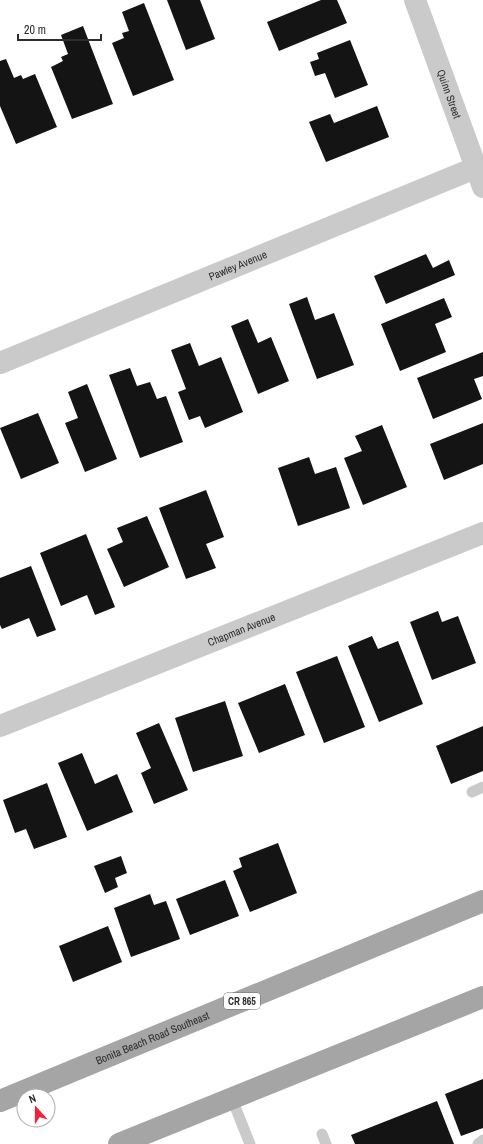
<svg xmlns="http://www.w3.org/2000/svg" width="483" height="1144" font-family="'Archivo Narrow',sans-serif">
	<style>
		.building { fill: #141414 }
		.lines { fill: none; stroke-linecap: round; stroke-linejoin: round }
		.service { stroke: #cacaca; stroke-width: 11 }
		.minor { stroke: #cacaca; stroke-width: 22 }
		.primary { stroke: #a5a5a5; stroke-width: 22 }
		.labels { text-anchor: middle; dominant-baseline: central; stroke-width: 4; stroke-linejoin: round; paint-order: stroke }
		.shield { fill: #fff; stroke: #6c6c6c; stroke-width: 1 }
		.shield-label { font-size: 10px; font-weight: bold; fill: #2d2d2d }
		.street-label { font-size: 11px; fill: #2d2d2d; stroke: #fff }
	</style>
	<rect width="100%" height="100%" fill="#fff"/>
	<g class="building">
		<path d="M167 0H200L215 39 186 50Z"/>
		<path d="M321 0H337L347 23 279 51 267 22Z"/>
		<path d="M144 3 174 80 133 96 112 43 124 38 122 33 129 31 122 12Z"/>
		<path d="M83 26 113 104 72 119 51 67 63 61 61 57 68 54 61 35Z"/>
		<path d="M350 40 368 85 335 98 325 73 315 76 310 62 319 59 317 53Z"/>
		<path d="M6 59 14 78 21 75 23 79 35 74 57 127 16 144 0 106V61Z"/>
		<path d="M377 106 389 137 326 162 309 122 330 114 334 123Z"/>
		<path d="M426 254 433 268 449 260 455 275 386 304 374 276Z"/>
		<path d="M307 297 315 320 334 313 354 365 317 379 289 304Z"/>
		<path d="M444 298 452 317 435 324 446 352 400 371 381 324Z"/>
		<path d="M248 319 258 343 271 337 289 381 258 394 231 326Z"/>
		<path d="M190 343 199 366 221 357 243 412 205 428 200 416 189 420 178 392 186 389 171 350Z"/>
		<path d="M483 352V376L474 379 482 399 433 419 417 378Z"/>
		<path d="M130 368 137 386 150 382 157 399 166 396 183 442 140 458 109 375Z"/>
		<path d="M87 384 117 459 85 472 65 423 78 418 68 392Z"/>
		<path d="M38 413 59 463 21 479 0 428Z"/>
		<path d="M483 423V464L444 480 430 444Z"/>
		<path d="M382 425 407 487 363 505 344 458 362 451 355 436Z"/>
		<path d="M309 457 315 474 336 467 350 508 298 526 278 468Z"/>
		<path d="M206 490 224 537 206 544 216 568 186 579 159 508Z"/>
		<path d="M147 516 169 567 124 587 107 549 123 542 117 528Z"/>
		<path d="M86 534 115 607 95 615 87 595 61 606 40 553Z"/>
		<path d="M31 566 56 630 37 637 29 618 2 629 0 625V578Z"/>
		<path d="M438 611 442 622 458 616 476 663 432 680 410 622Z"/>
		<path d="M372 636 378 649 398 641 423 704 379 722 348 646Z"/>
		<path d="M337 656 365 727 324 743 296 672Z"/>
		<path d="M285 684 305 735 259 753 238 703Z"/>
		<path d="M225 701 243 756 193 772 175 718Z"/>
		<path d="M159 723 188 790 154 804 141 773 151 768 136 733Z"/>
		<path d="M483 726V771L451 784 436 746Z"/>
		<path d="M82 753 95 784 117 774 133 812 87 831 58 763Z"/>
		<path d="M47 783 67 837 34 849 26 829 15 833 3 800Z"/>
		<path d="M278 843 297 893 250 912 233 871 242 867 239 858Z"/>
		<path d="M121 856 127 873 115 878 118 887 105 893 94 866Z"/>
		<path d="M225 880 239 916 190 935 176 899Z"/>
		<path d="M150 894 154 905 166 901 180 939 131 957 114 908Z"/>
		<path d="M108 926 122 962 73 982 59 946Z"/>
		<path d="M483 1079V1128L461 1136 445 1094Z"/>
		<path d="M437 1101 454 1144H355L351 1135Z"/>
	</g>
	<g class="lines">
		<g class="service">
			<path d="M472 792 483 787"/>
			<path d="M232 1099 250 1144"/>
			<path d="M322 1134 326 1144"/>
			<path d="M478 1144 483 1140"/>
		</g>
		<g class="minor">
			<path id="s1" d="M415 0 483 187"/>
			<path id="s2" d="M0 363 475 168"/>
			<path id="s3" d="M0 726 483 533"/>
		</g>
		<g class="primary">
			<path id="s4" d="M0 1101 483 901"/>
			<path d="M119 1144 483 997"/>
		</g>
	</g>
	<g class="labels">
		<rect class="shield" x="224" y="993" width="36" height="16" rx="3"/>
		<g class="shield-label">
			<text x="242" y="1001">CR 865</text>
		</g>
		<g class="street-label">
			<text stroke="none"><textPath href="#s1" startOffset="100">Quinn Street</textPath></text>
			<text stroke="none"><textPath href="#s2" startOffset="257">Pawley Avenue</textPath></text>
			<text stroke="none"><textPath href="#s3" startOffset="260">Chapman Avenue</textPath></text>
			<text stroke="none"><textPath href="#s4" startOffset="165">Bonita Beach Road Southeast</textPath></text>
		</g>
	</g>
	<g transform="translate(36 1108) rotate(339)"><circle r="19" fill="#ffffff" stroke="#ababab"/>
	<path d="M0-3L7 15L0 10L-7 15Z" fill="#f22237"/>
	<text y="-6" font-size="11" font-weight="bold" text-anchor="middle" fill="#2d2d2d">N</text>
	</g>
	<path d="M18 34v6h83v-6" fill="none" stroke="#2d2d2d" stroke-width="2"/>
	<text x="24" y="34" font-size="12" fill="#2d2d2d" stroke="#ffffff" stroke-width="3" paint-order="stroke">20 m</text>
</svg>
